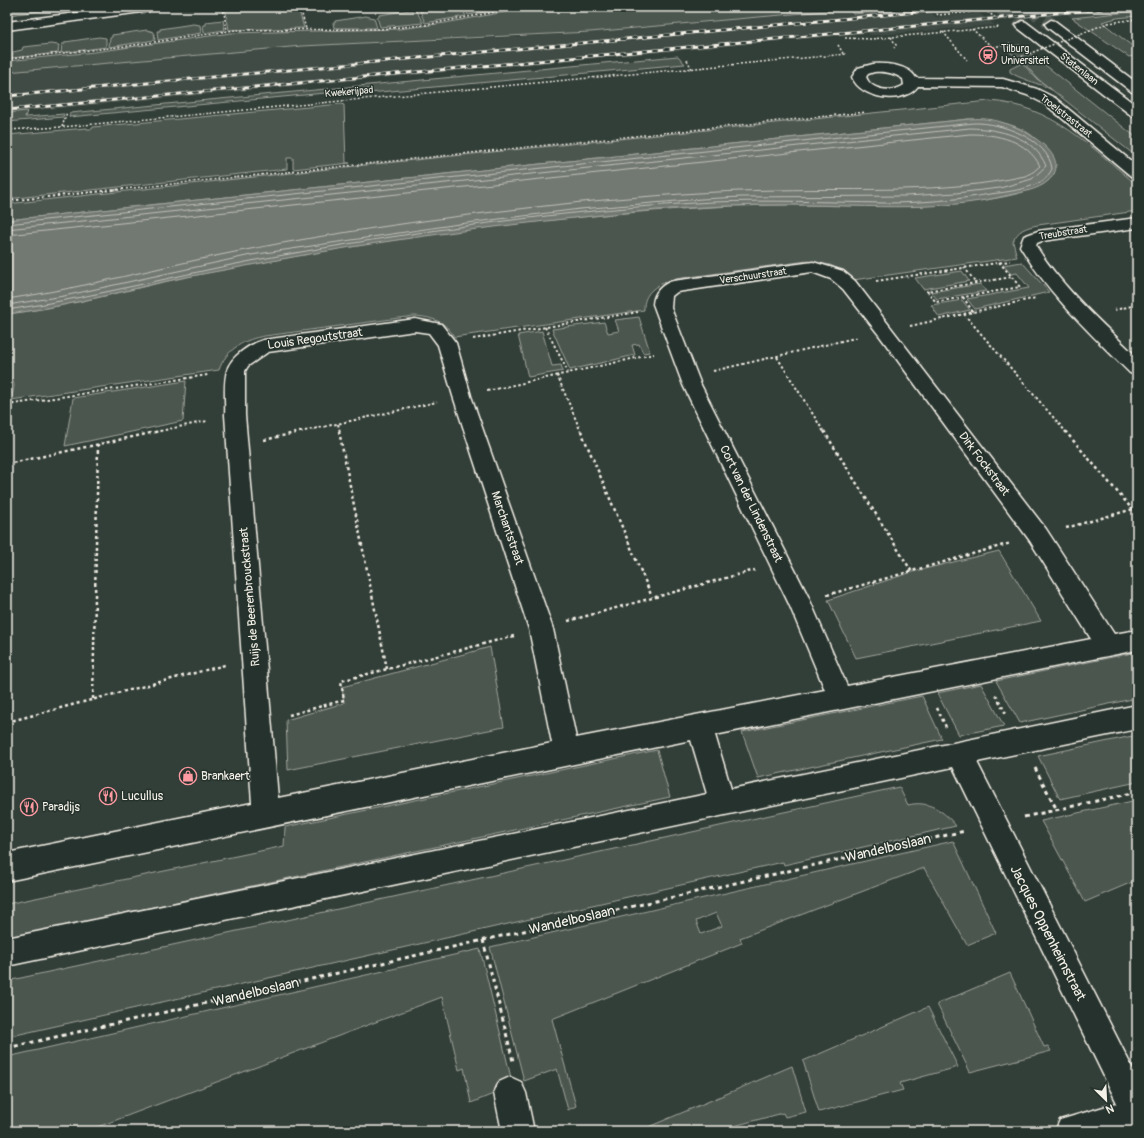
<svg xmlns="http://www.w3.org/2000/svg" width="1144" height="1138" font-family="Pangolin,sans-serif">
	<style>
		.built { fill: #404b44 }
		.green { fill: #4c564f; stroke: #a0a49c; fill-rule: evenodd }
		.water { fill: #727972; stroke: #a6a9a1 }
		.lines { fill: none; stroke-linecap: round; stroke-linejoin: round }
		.shore { stroke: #c0c1b9; stroke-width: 1 }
		.minor-tunnel { stroke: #4f5952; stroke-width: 14; stroke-dasharray: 14 7; stroke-linecap: butt }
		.minor-casing { stroke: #f4f1e8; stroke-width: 3 }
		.path-far3 { stroke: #f4f1e8; stroke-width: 1.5; stroke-dasharray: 2 2; stroke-linecap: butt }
		.path-far2 { stroke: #f4f1e8; stroke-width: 2; stroke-dasharray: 2.5 2.5; stroke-linecap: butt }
		.path-far1 { stroke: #f4f1e8; stroke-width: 2.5; stroke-dasharray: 3 3; stroke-linecap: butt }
		.path { stroke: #f4f1e8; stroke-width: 3; stroke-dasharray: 4 4; stroke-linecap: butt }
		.minor { fill: #26332d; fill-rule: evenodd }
		.rail-casing { stroke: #f4f1e8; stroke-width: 3 }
		.rail { stroke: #26332d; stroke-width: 2; stroke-dasharray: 5.5; stroke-linecap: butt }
		.path-bridge { stroke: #f4f1e8; stroke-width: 1.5; stroke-dasharray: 2 2; stroke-linecap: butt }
		.labels { text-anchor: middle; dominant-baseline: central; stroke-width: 3; stroke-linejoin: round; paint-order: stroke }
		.far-poi-label { font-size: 10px; fill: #f4f1e8; stroke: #26332d; text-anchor: start }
		.far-street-label { font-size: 10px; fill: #f4f1e8; stroke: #26332d }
		.street-label { font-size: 12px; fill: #f4f1e8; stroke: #26332d }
		.poi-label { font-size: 12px; fill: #f4f1e8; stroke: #26332d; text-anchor: start }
		.near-street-label { font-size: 14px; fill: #f4f1e8; stroke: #26332d }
	</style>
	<rect width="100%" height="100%" fill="#323e38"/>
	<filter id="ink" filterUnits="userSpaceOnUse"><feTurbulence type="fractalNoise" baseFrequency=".025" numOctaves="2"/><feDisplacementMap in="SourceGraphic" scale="8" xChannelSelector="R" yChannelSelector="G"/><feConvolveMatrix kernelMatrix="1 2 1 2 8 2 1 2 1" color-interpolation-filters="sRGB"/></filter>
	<g filter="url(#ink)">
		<g class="built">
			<path d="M926 7 936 17 979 13 995 25 877 35H870L869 33 7 113V72L302 46 498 38 590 32 849 9 853 14Z"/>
			<path d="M1057 7H1137V11L1072 18Z"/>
		</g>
		<g class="green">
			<path d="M66 7V8L8 15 9 8Z"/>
			<path d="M225 7H298L304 28 229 30Z"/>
			<path d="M434 7H461L466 16 425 23 420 11H423L422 9Z"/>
			<path d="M464 7H507L508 8 468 15Z"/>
			<path d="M532 7H855L858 9 885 7H926L853 14 849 9 590 32 302 46 7 72V61L94 52 231 33 399 29 445 23Z"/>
			<path d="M410 10 417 12 423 23 380 27 377 17H379V15Z"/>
			<path d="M1137 11V16L1117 18 1102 22 1137 50V58L1134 56 1129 57 1072 18Z"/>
			<path d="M366 16 374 18 377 28H334L333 23H335V21Z"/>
			<path d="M223 20 225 30 204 33 203 25H206V22Z"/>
			<path d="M193 24 200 25 201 33 158 40 157 31H160V29Z"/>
			<path d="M147 30 154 32 155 40 109 47 110 38 112 37V35Z"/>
			<path d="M99 37 106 38V47L61 53 62 44H65V42Z"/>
			<path d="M51 44 59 45 58 53 12 58 13 52 22 50 23 47Z"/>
			<path d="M1020 45 1137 138V157L1038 79 1023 62 1003 47Z"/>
			<path d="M678 56 685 64 369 93 368 89 69 117 70 113Z"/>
			<path d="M1022 63 1037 79 1052 90C1041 84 1017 78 1010 72V69Z"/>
			<path d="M989 101C1052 105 1091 147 1137 185V211L1038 225C1027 227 1017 230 1013 242L1017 257 853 280 843 271 830 265 807 261 675 279C659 283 643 291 644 310L454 337C446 321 431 317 414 316L265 336C245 339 226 349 219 370L11 400C13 390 18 381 7 375V314C59 308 109 295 159 283 190 276 222 270 254 264 410 234 573 214 732 206 749 206 765 205 781 205 827 204 1038 217 1055 170 1050 161 1044 146 1036 139 1018 122 992 121 969 119L7 220V204L346 167Z"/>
			<path d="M341 104 344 105 346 163H350L293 169V158H287V169L7 199V135L87 128V129H92L93 127Z"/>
			<path d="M27 111 25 117H27L64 114 63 117 7 122V113Z"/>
			<path d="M1022 262 1049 292 975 309 967 299 1029 288 1017 273 1011 274 1003 265Z"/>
			<path d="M962 271 969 281 923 289 915 278Z"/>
			<path d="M980 284 986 291 937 299 931 292Z"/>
			<path d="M962 300 970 310 939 317 931 305Z"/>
			<path d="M639 317 650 352 643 353 639 344 632 345 635 355 570 370 552 329 604 322 608 333 619 331 615 320Z"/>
			<path d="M542 331 552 366 561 365 563 371 528 377 518 335Z"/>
			<path d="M186 381 183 421 65 446 73 398Z"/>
			<path d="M999 551 1041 621 856 658 828 600 912 572Z"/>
			<path d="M490 647 504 727 288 770 286 720 344 703 342 687Z"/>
			<path d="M1137 652V698L1020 723 996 681Z"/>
			<path d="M981 684 1004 726 959 735 937 693Z"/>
			<path d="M922 696 942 739 758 778 742 732Z"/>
			<path d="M1137 735V782L1060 799 1038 756Z"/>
			<path d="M657 750 670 797 7 938V904L284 846 285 827Z"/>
			<path d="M899 787 908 805C928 800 943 810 956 826L784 865 783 862 7 1037V981Z"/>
			<path d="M1137 800V880L1085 902 1041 821Z"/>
			<path d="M953 841 996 933 967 945 924 868 740 938 742 943 552 1019 576 1106 568 1110 557 1069 524 1081 490 947ZM716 913 722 926 701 934 696 921Z"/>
			<path d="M480 949 513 1086 471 1103 464 1068 459 1070 442 997 87 1131H7V1057Z"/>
			<path d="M1010 973 1044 1047 1048 1046 1051 1051 970 1072 937 1004Z"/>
			<path d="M928 1007 958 1067 900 1083 903 1090 819 1112 803 1061Z"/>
			<path d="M792 1066 806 1112 785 1117 783 1113 734 1126 735 1131H639Z"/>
		</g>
		<path class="water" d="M969 119C981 118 993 119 1004 123 1023 128 1076 157 1048 181 1038 190 1022 192 1009 195 935 214 855 204 779 205 721 205 661 209 602 215 485 227 366 242 251 265 220 271 188 276 158 283 108 295 58 308 7 314V220Z"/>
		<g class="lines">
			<g class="shore">
				<path d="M7 224 974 123C1000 122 1049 139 1052 169 1049 174 1047 178 1042 181 1027 190 1007 192 990 194 955 200 920 203 884 203 827 202 770 200 713 202 575 209 431 229 295 253 198 269 104 296 7 310"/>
				<path d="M7 229 970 128C999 129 1034 136 1046 166L1032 179 1000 188 956 193 906 196 742 197 701 199 580 209 459 224 251 255 64 296 7 305"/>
				<path d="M7 235 970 134C997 134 1027 140 1040 166L1033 172 1025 176C942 194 862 188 778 190 712 191 647 196 582 202 468 214 352 229 240 251 162 266 85 288 7 299"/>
			</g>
			<g class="minor-tunnel">
				<path d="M1000 7 1022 25"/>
				<path d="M1028 7 1051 24"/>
			</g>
			<defs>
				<g id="minor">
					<path d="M122 7H155L149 11 7 30V22Z"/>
					<path d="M1051 20 1055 21 1137 83V93L1132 92 1047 27 1045 24Z"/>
					<path d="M1022 21 1026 22 1137 106V117L1132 116 1018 28 1016 25Z"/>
					<path d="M873 64C886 63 909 65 916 78L1003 79 1037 89 1055 98 1137 166V179L1132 177 1045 104 1027 95 1002 87 918 86C905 105 861 100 852 77L858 68ZM874 72C885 71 894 73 903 79L904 85C893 93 871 91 866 77L868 74Z"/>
					<path d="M1137 218V228L1042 241 1037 243 1036 246C1063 289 1101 322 1137 357V375L1130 373C1090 333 1049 295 1020 246L1024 236 1038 231Z"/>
					<path d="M813 262 843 271 855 281 1046 529 1114 634 1137 630V650L715 735 731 789 1137 705V729L977 762 1137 1077V1130L1055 1131 1060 1120 1117 1103 953 767 7 966V938L707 794 691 740 7 881V853L252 803 225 415C226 402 223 384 227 371 230 357 250 344 263 340L415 319 441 324 456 343 471 396 553 629 576 738 825 690 789 604 683 385 653 304C654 292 662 284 673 281ZM812 272 831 279 843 289 879 335 1030 541 1091 639 847 686 808 596 701 385 671 308 672 296 677 292ZM415 331 429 333 438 345 453 396 529 629 552 743 278 798 245 415V371L248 366 268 352Z"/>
					<path d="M510 1077 521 1082 526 1093 534 1131H502L494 1093 499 1082Z"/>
				</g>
			</defs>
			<use href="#minor" class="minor-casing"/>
			<g class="path-far3">
				<path d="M223 7 227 31"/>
				<path d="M300 7 306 29"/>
				<path d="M857 7H873"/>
				<path d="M932 7 938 15 972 12"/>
				<path d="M981 7 1000 21"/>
				<path d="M1108 23 1137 19"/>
				<path d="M972 29 992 47 1010 44"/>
				<path d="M943 32 967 60"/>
				<path d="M891 37 896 45 894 48"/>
				<path d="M845 38 871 39 1000 27"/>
				<path d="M838 45 844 55"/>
				<path d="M7 59 128 46 235 30 380 29 425 25 522 7"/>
				<path d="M687 60 692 69"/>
				<path d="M1009 62 1018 58"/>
				<path d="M62 127 67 112"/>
				<path d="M7 130 62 127 847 54"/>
				<path d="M114 190 866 112"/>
			</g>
			<g class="path-far2">
				<path d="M7 201 124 189"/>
				<path d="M999 262 1012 277"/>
				<path d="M964 267 976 283"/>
				<path d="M1012 277 1020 287 936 302 927 291Z"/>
				<path d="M876 281 1010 261"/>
				<path d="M963 297 973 312"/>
				<path d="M1114 310 1137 305"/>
				<path d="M964 314 1066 432"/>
				<path d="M910 326 1036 298"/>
				<path d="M545 327 568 372"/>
				<path d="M473 339 638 312"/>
				<path d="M777 357 824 432"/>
				<path d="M713 371 859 337"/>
				<path d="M557 375 581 432"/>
				<path d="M487 391 654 354"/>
				<path d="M7 405 208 375"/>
				<path d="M338 424 340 432"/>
				<path d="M155 432 207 421"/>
				<path d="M300 432 437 402"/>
			</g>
			<g class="path-far1">
				<path d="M339 431 387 669"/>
				<path d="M581 431 652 597"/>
				<path d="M824 431 912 572"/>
				<path d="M1065 431 1132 509"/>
				<path d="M264 440 304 431"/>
				<path d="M7 464 160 431"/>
				<path d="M1066 528 1137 508"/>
				<path d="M827 595 1011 543"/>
				<path d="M568 621 755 570"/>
				<path d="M996 695 1006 714"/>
				<path d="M93 699 98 444"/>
				<path d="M937 708 946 727"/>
				<path d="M289 715 344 700 341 681 514 636"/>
				<path d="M7 722 225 665"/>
			</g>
			<g class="path">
				<path d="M1035 768 1057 810"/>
				<path d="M1024 817 1137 792"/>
				<path d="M483 940 513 1061"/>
				<path d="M7 1048 965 831"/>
			</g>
			<use href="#minor" class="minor"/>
			<defs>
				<g id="rail">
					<path d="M7 96 971 7"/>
					<path d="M7 110 1121 7"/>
				</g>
			</defs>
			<use href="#rail" class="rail-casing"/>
			<use href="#rail" class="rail"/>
			<path class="path-bridge" d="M1018 58 1108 23"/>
		</g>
	</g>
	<defs>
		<symbol id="station-ring" viewBox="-11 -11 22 22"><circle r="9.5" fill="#26332d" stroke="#ff9aa2" stroke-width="1.5"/><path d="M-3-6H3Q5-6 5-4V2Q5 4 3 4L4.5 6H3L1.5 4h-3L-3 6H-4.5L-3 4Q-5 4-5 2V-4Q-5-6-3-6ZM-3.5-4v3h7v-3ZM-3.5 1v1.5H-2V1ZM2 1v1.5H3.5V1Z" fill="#ff9aa2"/></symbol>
		<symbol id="shop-ring" viewBox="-11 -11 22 22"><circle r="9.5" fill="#26332d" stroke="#ff9aa2" stroke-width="1.5"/><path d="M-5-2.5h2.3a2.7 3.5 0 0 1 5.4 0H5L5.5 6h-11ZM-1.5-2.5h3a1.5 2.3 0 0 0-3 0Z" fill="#ff9aa2"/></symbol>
		<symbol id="restaurant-ring" viewBox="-11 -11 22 22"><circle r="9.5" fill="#26332d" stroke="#ff9aa2" stroke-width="1.5"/><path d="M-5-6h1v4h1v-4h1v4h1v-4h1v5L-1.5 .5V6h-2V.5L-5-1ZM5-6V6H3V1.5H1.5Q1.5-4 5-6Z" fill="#ff9aa2"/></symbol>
	</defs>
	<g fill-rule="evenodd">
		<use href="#station-ring" x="978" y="45" width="20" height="20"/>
		<use href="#shop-ring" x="178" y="766" width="20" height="20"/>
		<use href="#restaurant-ring" x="98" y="786" width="20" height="20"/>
		<use href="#restaurant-ring" x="19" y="797" width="20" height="20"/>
	</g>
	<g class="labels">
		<g class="far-poi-label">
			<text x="1001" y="49">Tilburg<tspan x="1001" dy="12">Universiteit</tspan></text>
		</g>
		<g class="far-street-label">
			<text transform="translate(1079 69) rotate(38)">Statenlaan</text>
			<text transform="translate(349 92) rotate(-5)">Kwekerijpad</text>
			<text transform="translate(1066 116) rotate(38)">Troelstrastraat</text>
			<text transform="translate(1063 233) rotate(-9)">Treubstraat</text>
			<text transform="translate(753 276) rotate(-8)">Verschuurstraat</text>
		</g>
		<g class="street-label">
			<text transform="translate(315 339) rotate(-8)">Louis Regoutstraat</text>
			<text transform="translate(984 464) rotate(53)">Dirk Fockstraat</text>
			<text transform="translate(751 504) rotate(64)">Cort van der Lindenstraat</text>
			<text transform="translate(507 528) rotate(71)">Marchantstraat</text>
			<text transform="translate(250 597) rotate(-95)">Ruijs de Beerenbrouckstraat</text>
		</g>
		<g class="poi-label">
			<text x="201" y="776">Brankaert</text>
			<text x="121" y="796">Lucullus</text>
			<text x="42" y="807">Paradijs</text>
		</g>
		<g class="near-street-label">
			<text transform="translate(888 848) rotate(-13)">Wandelboslaan</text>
			<text transform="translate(572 920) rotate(-13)">Wandelboslaan</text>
			<text transform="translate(1048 933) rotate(63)">Jacques Oppenheimstraat</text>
			<text transform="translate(256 992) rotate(-13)">Wandelboslaan</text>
		</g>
	</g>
	<rect width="1144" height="1138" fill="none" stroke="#26332d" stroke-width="24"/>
	<rect x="12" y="12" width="1120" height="1114" fill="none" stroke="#f4f1e8" stroke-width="1.5" filter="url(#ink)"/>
	<g transform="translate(1106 1100) rotate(156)" stroke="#26332d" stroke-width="3" paint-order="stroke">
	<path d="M0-3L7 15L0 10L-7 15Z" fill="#f4f1e8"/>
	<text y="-6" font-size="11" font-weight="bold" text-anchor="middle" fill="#f4f1e8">N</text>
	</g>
</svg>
